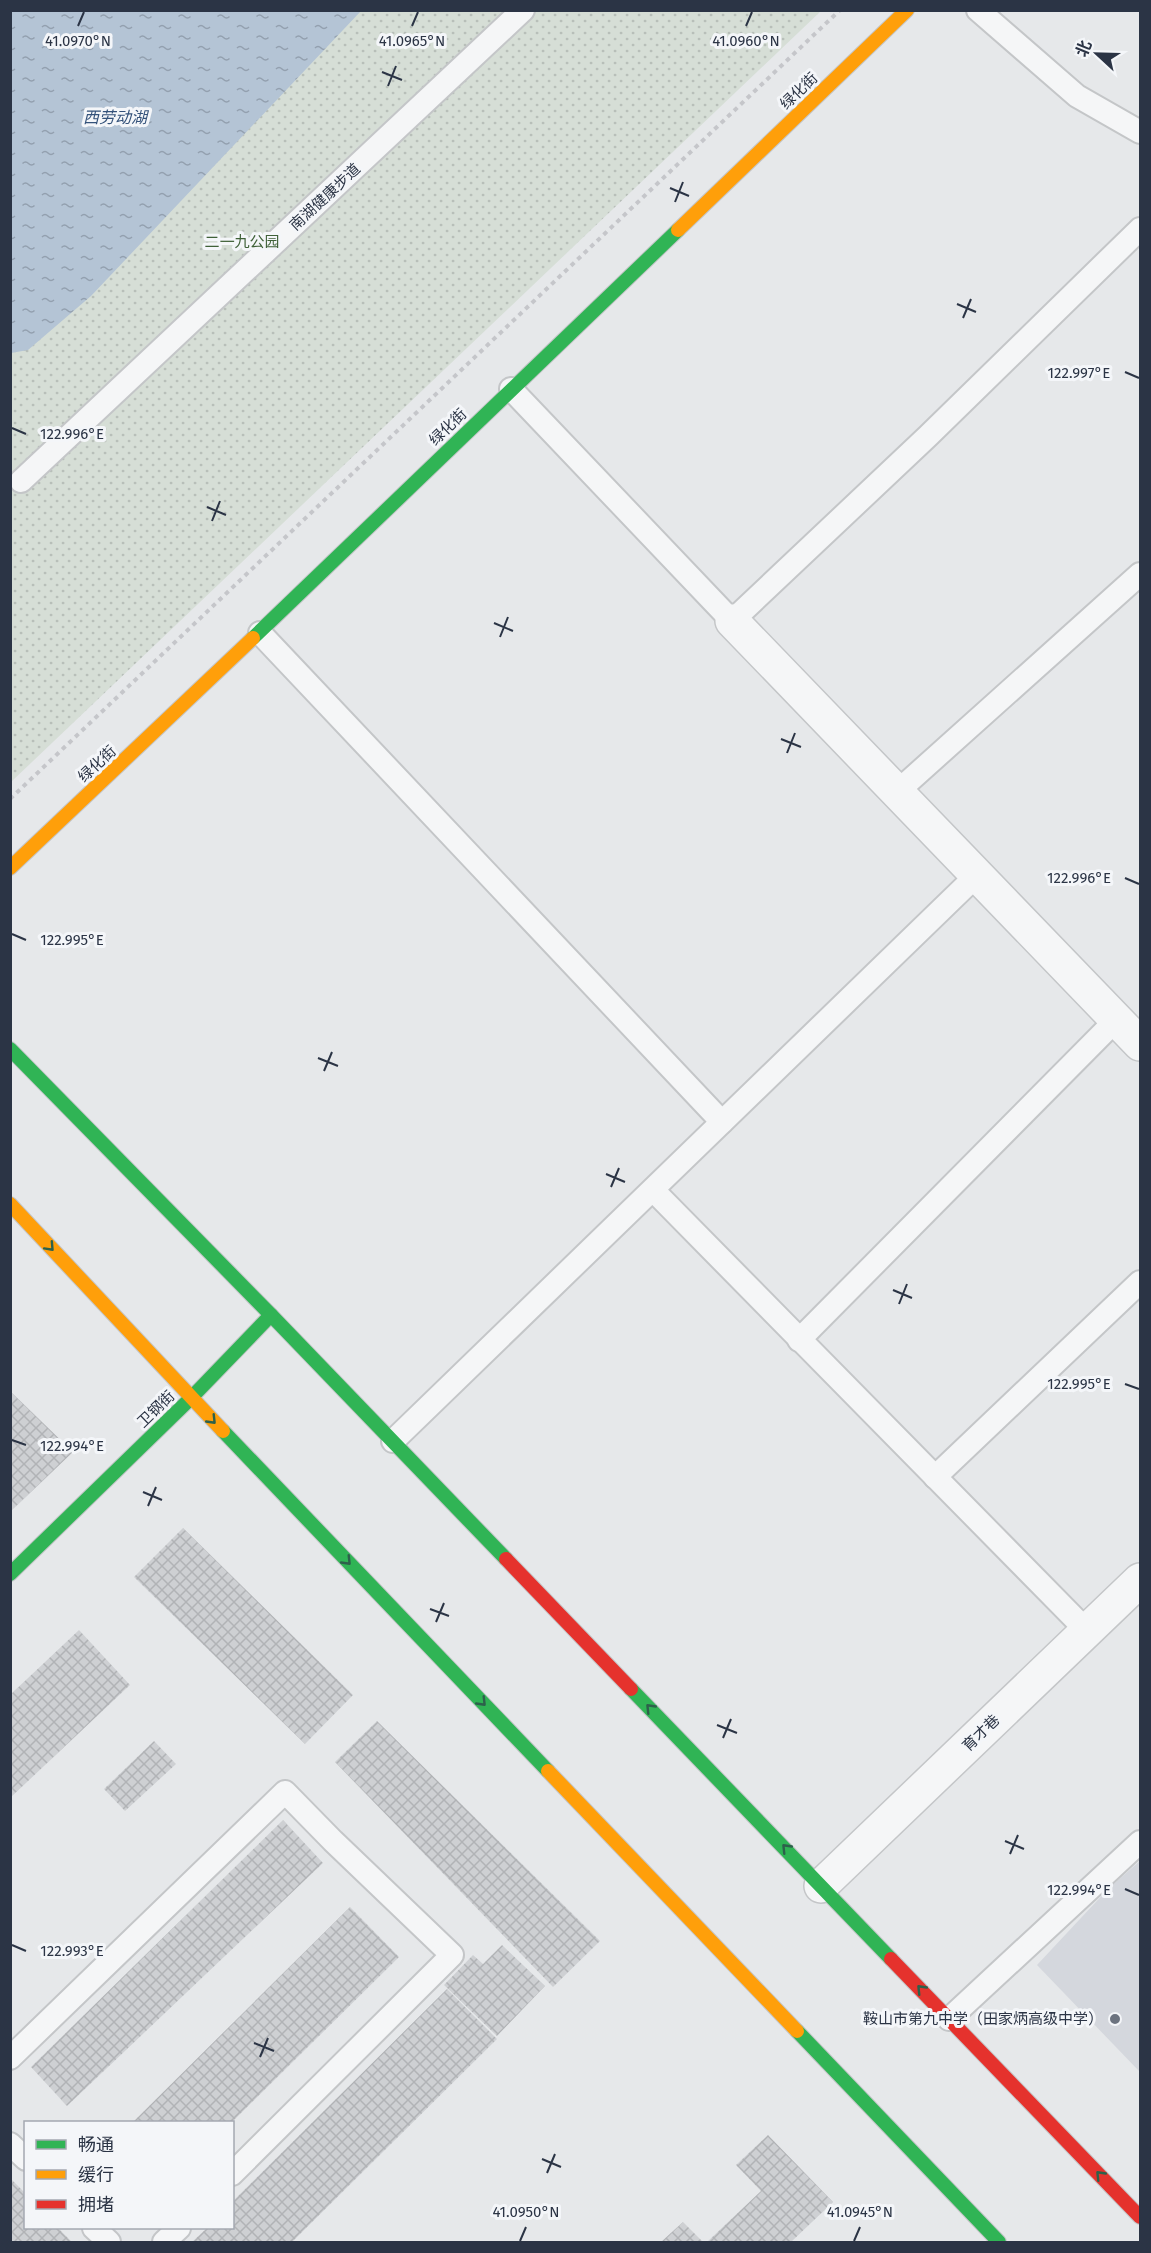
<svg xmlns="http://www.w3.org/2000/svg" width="1151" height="2253" font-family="'Fira Sans','Noto Sans SC',sans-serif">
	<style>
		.built { fill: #d4d7dd }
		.green { fill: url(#green-dots) }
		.water { fill: url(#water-ripples) }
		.building { fill: url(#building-cross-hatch) }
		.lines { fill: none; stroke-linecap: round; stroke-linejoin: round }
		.lane-casing { stroke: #c4c6c8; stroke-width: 26 }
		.street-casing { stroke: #c4c6c8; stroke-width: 36 }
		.fast-casing { stroke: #c4c6c8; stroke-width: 16 }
		.slow-casing { stroke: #c4c6c8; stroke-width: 16 }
		.jam-casing { stroke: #c4c6c8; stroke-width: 16 }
		.path { stroke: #c5c6ca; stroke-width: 4; stroke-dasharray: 4.5 4.5; stroke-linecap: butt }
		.lane { stroke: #f5f6f7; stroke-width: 22 }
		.street { stroke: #f5f6f7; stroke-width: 33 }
		.fast { stroke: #30b455; stroke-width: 14 }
		.slow { stroke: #ff9f0a; stroke-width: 14 }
		.jam { stroke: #e5322d; stroke-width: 14 }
		.oneway { stroke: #2d614b }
		.ticks { fill: none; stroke: #2b3445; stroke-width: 2 }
		.poi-dot { fill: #6c737f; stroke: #f4f6f9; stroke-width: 2 }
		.labels { text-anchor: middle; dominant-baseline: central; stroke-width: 6; stroke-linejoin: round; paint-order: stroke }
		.street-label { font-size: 15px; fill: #2b3445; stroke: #f4f6f9 }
		.park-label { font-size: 15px; fill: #3f6138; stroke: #f4f6f9 }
		.poi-label { font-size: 15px; fill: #2b3445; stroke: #f4f6f9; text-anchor: end }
		.water-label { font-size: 16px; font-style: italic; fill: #34527a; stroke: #f4f6f9 }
		.ticks-label { font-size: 15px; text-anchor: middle; fill: #2b3445; stroke: #f4f6f9; stroke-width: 6; stroke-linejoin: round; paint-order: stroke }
	</style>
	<defs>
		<pattern id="green-dots" width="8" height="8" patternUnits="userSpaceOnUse" patternTransform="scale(1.5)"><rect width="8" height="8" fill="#d6ded6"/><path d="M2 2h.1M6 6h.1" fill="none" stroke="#b8bfb9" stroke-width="1.8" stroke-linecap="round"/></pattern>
		<pattern id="water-ripples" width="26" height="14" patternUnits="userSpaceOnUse" patternTransform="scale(1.5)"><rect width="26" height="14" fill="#b4c4d5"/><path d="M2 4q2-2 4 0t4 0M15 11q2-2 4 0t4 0" fill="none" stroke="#93a0af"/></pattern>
		<pattern id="building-cross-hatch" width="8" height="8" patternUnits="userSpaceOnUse" patternTransform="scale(1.5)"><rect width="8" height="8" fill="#ced0d3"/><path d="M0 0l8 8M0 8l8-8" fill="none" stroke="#b1b3b6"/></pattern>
	</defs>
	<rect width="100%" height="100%" fill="#e6e8ea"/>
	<path class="built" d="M1140 1861V2072L1037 1965 1109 1888Z"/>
	<path class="green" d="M11 11H821L11 782Z"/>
	<path class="water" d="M10 11 11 10 361 11 91 296 28 350 11 353Z"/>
	<g class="building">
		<path d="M10 1391 73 1452 10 1512Z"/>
		<path d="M183 1528 353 1695 305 1744 134 1577Z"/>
		<path d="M79 1630 130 1685 10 1798V1695Z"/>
		<path d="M377 1721 600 1941 553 1987 335 1762Z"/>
		<path d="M154 1741 176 1764 125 1811 104 1789Z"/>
		<path d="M283 1820 323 1863 67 2106 31 2067Z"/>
		<path d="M350 1907 399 1957 232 2122H133Z"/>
		<path d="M502 1945 545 1986 497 2036 444 1985 473 1955 483 1964Z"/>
		<path d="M447 1989 497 2039 292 2242H192L207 2228H232V2202Z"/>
		<path d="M768 2135 833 2202 791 2242H707L761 2191 736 2165Z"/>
		<path d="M10 2178 26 2194V2228H58L72 2242H10Z"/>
		<path d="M683 2222 703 2242H661Z"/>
	</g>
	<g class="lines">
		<defs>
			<g id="lane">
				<path d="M978 10 1077 96 1140 132"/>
				<path d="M511 389 732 621 928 436 1140 229"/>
				<path d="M21 481 523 10"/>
				<path d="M260 633 722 1122"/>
				<path d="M898 791 1140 574"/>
				<path d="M653 1190 1087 1631"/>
				<path d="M799 1340 1117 1019"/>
				<path d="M393 1441 978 874"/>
				<path d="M935 1477 1140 1282"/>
				<path d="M949 2019 1140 1842"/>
				<path d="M10 2058 285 1792 333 1841 452 1955 232 2174"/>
				<path d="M10 2144 26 2159"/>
				<path d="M94 2228 109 2242"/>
				<path d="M164 2242 179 2228"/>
			</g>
			<g id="street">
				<path d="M732 621 1140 1044"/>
				<path d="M821 1886 1140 1580"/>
			</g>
			<g id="fast">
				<path d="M253 638 678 230"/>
				<path d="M10 1049 271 1315 506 1559"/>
				<path d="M223 1431 548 1771"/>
				<path d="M10 1574 191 1398 271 1315"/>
				<path d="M631 1689 891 1959"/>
				<path d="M797 2031 999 2242"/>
			</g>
			<g id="slow">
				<path d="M678 230 907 10"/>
				<path d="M10 868 253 638"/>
				<path d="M10 1204 223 1431"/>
				<path d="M548 1771 797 2031"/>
			</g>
			<g id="jam">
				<path d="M506 1559 631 1689"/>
				<path d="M891 1959 1140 2217"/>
			</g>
		</defs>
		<use href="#lane" class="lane-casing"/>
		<use href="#street" class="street-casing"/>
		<use href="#fast" class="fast-casing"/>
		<use href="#slow" class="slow-casing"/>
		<use href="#jam" class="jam-casing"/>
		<path class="path" d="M10 799 840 10"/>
		<use href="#lane" class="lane"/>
		<use href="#street" class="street"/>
		<use href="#fast" class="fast"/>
		<use href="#slow" class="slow"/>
		<use href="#jam" class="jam"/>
	</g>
	<defs><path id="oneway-chevron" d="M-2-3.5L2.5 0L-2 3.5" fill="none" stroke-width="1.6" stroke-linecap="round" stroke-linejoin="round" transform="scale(1.5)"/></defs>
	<g class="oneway">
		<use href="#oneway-chevron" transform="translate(50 1247) rotate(47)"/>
		<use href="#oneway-chevron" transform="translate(212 1420) rotate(46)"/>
		<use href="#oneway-chevron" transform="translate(347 1561) rotate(46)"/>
		<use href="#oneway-chevron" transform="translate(482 1702) rotate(46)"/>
		<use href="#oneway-chevron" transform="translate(650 1708) rotate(-134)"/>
		<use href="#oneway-chevron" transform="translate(786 1848) rotate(-134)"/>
		<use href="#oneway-chevron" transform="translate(921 1989) rotate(-134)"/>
		<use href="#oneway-chevron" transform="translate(1100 2175) rotate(-134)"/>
	</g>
	<path class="ticks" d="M78 26 84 12M412 26 418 12M746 26 752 12M382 72 402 80M388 86 396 66M670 188 689 196M675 202 683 182M957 304 976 312M963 318 971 299M1125 372 1139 378M12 428 26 434M207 507 226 515M212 521 220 501M494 623 513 631M500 637 508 617M781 739 801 747M787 753 795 733M1125 878 1139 884M12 934 26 940M318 1058 338 1066M324 1071 332 1052M606 1174 625 1182M611 1187 619 1168M893 1290 912 1298M899 1304 907 1284M1125 1384 1139 1389M12 1440 26 1445M143 1492 162 1500M148 1506 156 1487M430 1609 449 1616M436 1622 444 1603M717 1725 737 1733M723 1738 731 1719M1005 1841 1024 1849M1010 1854 1018 1835M1125 1889 1139 1895M12 1945 26 1951M254 2043 274 2051M260 2057 268 2038M542 2159 561 2167M547 2173 555 2154M520 2241 526 2227M854 2241 860 2227"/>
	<circle class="poi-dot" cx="1115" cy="2019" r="6"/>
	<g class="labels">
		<g class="street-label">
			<text transform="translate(799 91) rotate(-44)">绿化街</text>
			<text transform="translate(325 197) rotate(-43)">南湖健康步道</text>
			<text transform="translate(448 427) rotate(-44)">绿化街</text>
			<text transform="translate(97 764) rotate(-43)">绿化街</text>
			<text transform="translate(156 1409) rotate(-44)">卫钢街</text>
			<text transform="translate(981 1733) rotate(-44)">育才巷</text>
		</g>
		<g class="park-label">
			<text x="242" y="242">二一九公园</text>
		</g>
		<g class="poi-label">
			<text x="1103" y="2019">鞍山市第九中学（田家炳高级中学）</text>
		</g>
		<g class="water-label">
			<text x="115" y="117">西劳动湖</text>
		</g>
	</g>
	<g class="ticks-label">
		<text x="78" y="46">41.0970°N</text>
		<text x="412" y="46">41.0965°N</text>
		<text x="746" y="46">41.0960°N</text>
		<text x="1079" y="378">122.997°E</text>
		<text x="72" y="439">122.996°E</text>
		<text x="1079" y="883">122.996°E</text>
		<text x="72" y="945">122.995°E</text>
		<text x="1079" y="1389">122.995°E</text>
		<text x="72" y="1451">122.994°E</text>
		<text x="1079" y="1895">122.994°E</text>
		<text x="72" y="1956">122.993°E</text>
		<text x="526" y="2217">41.0950°N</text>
		<text x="860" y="2217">41.0945°N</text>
	</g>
	<rect width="1151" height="2253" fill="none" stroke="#2b3445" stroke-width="24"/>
	<rect x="24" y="2121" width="210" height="108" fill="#f4f6f9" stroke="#a4a8b1" stroke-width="1.5"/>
	<rect x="36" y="2140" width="30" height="9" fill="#30b455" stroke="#a4a8b1" stroke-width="1.5"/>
	<text x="78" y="2151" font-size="18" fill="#2b3445">畅通</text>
	<rect x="36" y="2170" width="30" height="9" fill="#ff9f0a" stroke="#a4a8b1" stroke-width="1.5"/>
	<text x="78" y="2181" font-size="18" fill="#2b3445">缓行</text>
	<rect x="36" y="2200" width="30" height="9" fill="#e5322d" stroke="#a4a8b1" stroke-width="1.5"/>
	<text x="78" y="2211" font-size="18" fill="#2b3445">拥堵</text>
	<g transform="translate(1097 54) rotate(292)" stroke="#f4f6f9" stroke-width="4.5" paint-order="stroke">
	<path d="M0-4.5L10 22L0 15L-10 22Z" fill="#2b3445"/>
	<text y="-9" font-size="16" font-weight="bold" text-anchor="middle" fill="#2b3445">北</text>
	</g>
</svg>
